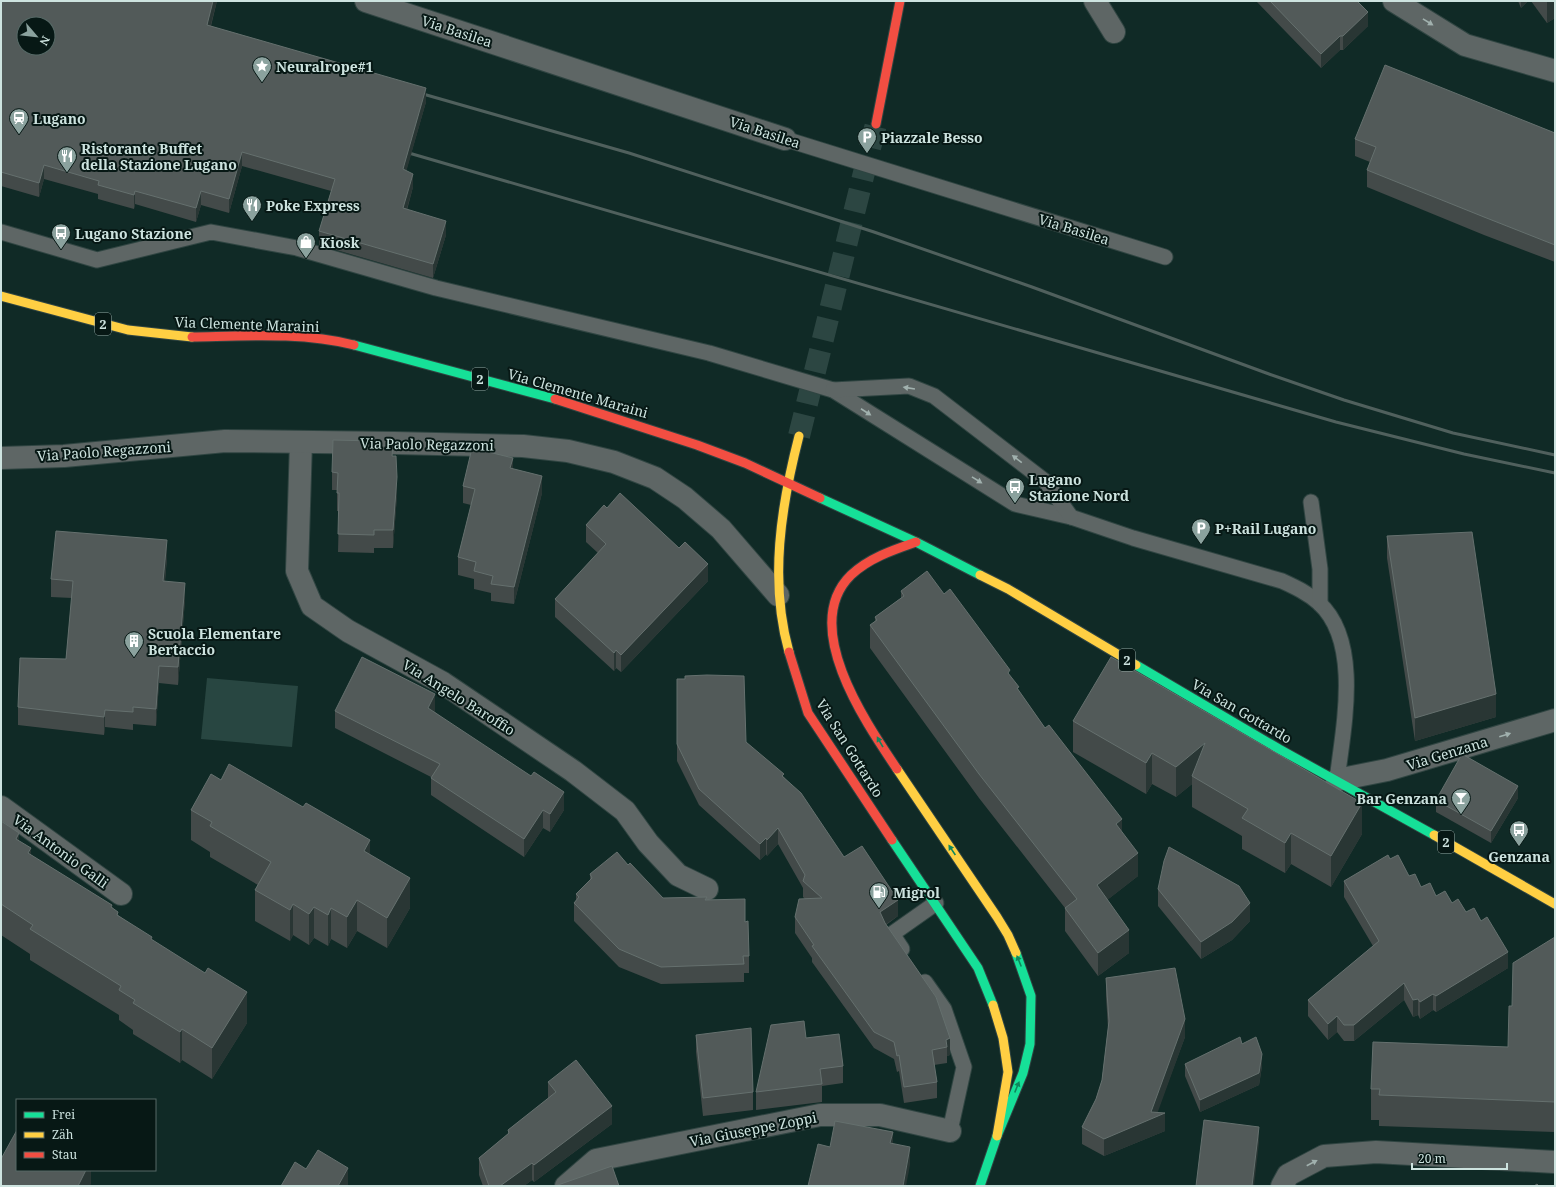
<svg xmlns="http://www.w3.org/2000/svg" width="1556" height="1187" font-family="'Noto Serif',serif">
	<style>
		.green { fill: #284641 }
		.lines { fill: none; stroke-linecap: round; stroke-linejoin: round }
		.secondary-tunnel { stroke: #2c4642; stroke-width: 22; stroke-dasharray: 22 11; stroke-linecap: butt }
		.lane-casing { stroke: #304542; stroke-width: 17 }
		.street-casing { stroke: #304542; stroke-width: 24 }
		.fast-casing { stroke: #304542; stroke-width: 11 }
		.slow-casing { stroke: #304542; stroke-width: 11 }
		.jam-casing { stroke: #304542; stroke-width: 11 }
		.lane { stroke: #5e6665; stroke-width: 15 }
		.street { stroke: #5e6665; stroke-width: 22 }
		.fast { stroke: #16e098; stroke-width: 9 }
		.slow { stroke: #ffcf43; stroke-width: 9 }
		.jam { stroke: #f24e42; stroke-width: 9 }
		.rail { stroke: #50605d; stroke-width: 3 }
		.wall { fill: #434a49 }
		.shaded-wall { fill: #293634 }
		.building { fill: #525a59; stroke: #65706e; fill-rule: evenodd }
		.oneway { fill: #a1b1ae }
		.oneway2 { fill: #0f865d }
		.labels { text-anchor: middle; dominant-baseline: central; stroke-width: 4; stroke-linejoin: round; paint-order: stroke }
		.shield { fill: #071815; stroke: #92a6a2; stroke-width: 1 }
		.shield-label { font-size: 13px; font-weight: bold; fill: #cde3df }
		.street-label { font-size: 14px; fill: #cde3df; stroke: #071815 }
		.poi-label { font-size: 14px; font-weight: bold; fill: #cde3df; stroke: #071815; text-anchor: start }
	</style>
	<rect width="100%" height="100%" fill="#102a26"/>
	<path class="green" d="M207 678 298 686 292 747 201 739Z"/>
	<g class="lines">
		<path class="secondary-tunnel" d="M799 436 876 124"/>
		<defs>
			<g id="lane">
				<path d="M785 139 1165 257"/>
				<path d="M1 232 97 260 211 232 297 248 436 288 709 353 833 390 1015 504 1071 517 1133 538 1282 581C1295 587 1308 593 1319 603 1362 642 1343 729 1337 780"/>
				<path d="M833 390 909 386 934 396 1046 482 1071 517"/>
				<path d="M1311 502 1320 569V604"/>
				<path d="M902 949 892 934 936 903"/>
				<path d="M925 982 944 1009 964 1067 950 1131"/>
			</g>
			<g id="street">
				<path d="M366 1 785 139"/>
				<path d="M1095 1 1114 32"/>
				<path d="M1394 1 1465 45 1555 71"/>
				<path d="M301 442 297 571 312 606 348 631 443 683 573 771 625 811 648 843 678 875 707 889"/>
				<path d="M1 458 64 456 225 441 395 443 523 446 568 451 614 462 655 478 685 498 721 529 778 595"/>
				<path d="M1337 780 1387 770 1555 720"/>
				<path d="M1 807 121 894"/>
				<path d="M566 1186 596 1160 820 1115H880L950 1131"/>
				<path d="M1282 1186 1288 1175 1324 1156 1376 1152 1555 1162"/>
			</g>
			<g id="fast">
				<path d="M354 345 555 399"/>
				<path d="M820 498 916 542 980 575"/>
				<path d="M1136 665 1279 749 1434 835"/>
				<path d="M892 840 978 968 993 1005"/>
				<path d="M980 1186 997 1136 1023 1073 1030 1044 1031 996 1016 953"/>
			</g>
			<g id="slow">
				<path d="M1 296 128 330 192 337"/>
				<path d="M980 575 1008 589 1136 665"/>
				<path d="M789 652C769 581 781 506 799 436"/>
				<path d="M897 769 997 917 1008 935 1016 953"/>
				<path d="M1434 835 1555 904"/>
				<path d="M993 1005 1003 1038 1008 1072 997 1136"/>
			</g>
			<g id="jam">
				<path d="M876 124 900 1"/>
				<path d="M192 337C246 336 302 332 354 345"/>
				<path d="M555 399 697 445 745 463 820 498"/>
				<path d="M789 652 808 713 892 840"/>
				<path d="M897 769C866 723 799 626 851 575 869 558 893 550 916 542"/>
			</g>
		</defs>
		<use href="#lane" class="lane-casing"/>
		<use href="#street" class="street-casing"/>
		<use href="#fast" class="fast-casing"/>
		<use href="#slow" class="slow-casing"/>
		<use href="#jam" class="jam-casing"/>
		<use href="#lane" class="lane"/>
		<use href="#street" class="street"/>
		<use href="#fast" class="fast"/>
		<use href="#slow" class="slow"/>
		<use href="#jam" class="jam"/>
		<g class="rail">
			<path d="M416 92 629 153 874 232 1032 287 1269 374 1344 400 1453 433 1555 455"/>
			<path d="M402 151 1336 422 1464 454 1555 473"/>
		</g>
	</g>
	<g class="wall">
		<path d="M1 1H217L211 26 426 102 406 171 413 187 407 210 446 235 433 278 319 245V231L331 191 242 166 229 213 201 205 196 222 135 204 134 209 98 199V194L44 179 39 197 1 186Z"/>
		<path d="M1256 1H1357L1368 26 1343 50H1340L1321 68Z"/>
		<path d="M1518 1H1528L1521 8Z"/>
		<path d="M1531 1H1555V18L1547 23Z"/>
		<path d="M1555 133V262L1484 235 1367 187V170L1370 162 1355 156V139Z"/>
		<path d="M375 446 393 456 397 495 393 548H374V553L338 552 339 511H337V490H332V472Z"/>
		<path d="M513 469 542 493 514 604 491 601V593L474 589V579L458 575V557L471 505 463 503V486Z"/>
		<path d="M607 508 708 581 621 672 616 668 614 671 555 617V599L598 553 586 542V525Z"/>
		<path d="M1387 536 1496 717 1415 741 1387 558Z"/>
		<path d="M167 558 165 581 185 600 178 685 159 683 156 726 133 724V730L105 727 104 735 18 725V707L66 659 72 598 51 597V579Z"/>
		<path d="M901 591 944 594 1010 676 1019 691 1045 728 1122 833 1138 876 1107 900 1129 953 1098 976 1065 931V908L979 798 870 648V625L875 621V617L901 598Z"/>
		<path d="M677 679 746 742 784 777 844 857 898 916 886 925 936 997 950 1055 947 1056V1063L934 1065 937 1082V1098L904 1103 899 1071 897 1072 894 1059 874 1048 812 962V958L795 933V917L805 899 803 897V888L778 844 767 856 766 854 760 860 699 805 677 761Z"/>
		<path d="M335 711 435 712 564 810 550 832 543 828 524 857 431 795V777L335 728Z"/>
		<path d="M1073 721 1362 834 1331 887 1291 864 1285 873 1242 849V836L1192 807V784L1176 797 1152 784 1146 794 1073 752Z"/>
		<path d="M221 780 370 855 410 908 387 948 357 931 347 948 331 939 328 946 314 938 309 945 293 935 290 941 255 921V890L258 885 210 857V852L191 840V810Z"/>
		<path d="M1518 798 1491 843 1436 812V800Z"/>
		<path d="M1 821 19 841 31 855 112 907 118 915 152 940 247 1023 212 1079 182 1060 180 1063 133 1034V1030L119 1020V1015L30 960V954L1 935Z"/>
		<path d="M1390 859 1421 887 1436 896 1452 903 1466 912 1481 921 1508 968 1436 1012 1433 1010 1420 1019 1418 1015 1413 1017 1404 1000 1354 1041H1344L1337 1032 1328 1040 1308 1016V1000L1373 946 1344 897V881Z"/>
		<path d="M628 865 663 898 707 900 745 922 749 956V973H744V982L661 984 619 967 574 921V903L576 900V894L590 880V874Z"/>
		<path d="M1158 889 1250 921 1232 940 1201 959 1158 906Z"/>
		<path d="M1555 937V1132L1379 1126V1120H1371V1089L1508 1047 1512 1006Z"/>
		<path d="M1106 978 1185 1037 1157 1112 1165 1131 1104 1156 1082 1144V1127L1096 1099 1102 1080 1108 1028 1106 996Z"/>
		<path d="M696 1035 753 1092V1110L703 1116 696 1052Z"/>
		<path d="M806 1038 843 1066V1083L822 1086V1102L756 1110V1092Z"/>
		<path d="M1242 1044 1262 1066 1259 1085 1200 1112 1185 1076V1064Z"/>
		<path d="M548 1082 612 1124 534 1182 532 1180 524 1186H483L479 1175V1158L508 1134V1130L548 1099Z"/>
	</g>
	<g class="shaded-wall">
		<path d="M213 1H217L207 39V25Z"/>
		<path d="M1521 1H1528L1521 8Z"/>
		<path d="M1549 1H1555V18L1547 23V2Z"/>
		<path d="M1368 12V26L1343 50V36Z"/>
		<path d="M1340 36V50L1321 68V54Z"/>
		<path d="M426 88V102L403 183V169Z"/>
		<path d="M242 152V166L229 213V199Z"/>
		<path d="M44 165V179L39 197V183Z"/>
		<path d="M413 174V187L403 222V208Z"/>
		<path d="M135 191V204L134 209V195Z"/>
		<path d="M201 191V205L196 222V208Z"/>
		<path d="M446 221V235L433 278V264Z"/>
		<path d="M513 458V476L510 468Z"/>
		<path d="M542 476V493L514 604V587Z"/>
		<path d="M397 477V495L393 548V530Z"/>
		<path d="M167 540V558L163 598V581Z"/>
		<path d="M708 564V581L621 672V655Z"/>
		<path d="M185 583V600L178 685V667Z"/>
		<path d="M616 650V668L614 671V653Z"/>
		<path d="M159 666V683L156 726V709Z"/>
		<path d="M435 694V712L428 725V708Z"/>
		<path d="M1496 694V717L1415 741V718Z"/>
		<path d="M105 710V727L104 735V717Z"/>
		<path d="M1205 743 1192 776V784L1176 797V767Z"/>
		<path d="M1152 753V784L1146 794V763Z"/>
		<path d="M1518 786V798L1491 843V831Z"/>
		<path d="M564 792V810L550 832V814Z"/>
		<path d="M1362 803V834L1331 887V856Z"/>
		<path d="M543 810V828L524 857V839Z"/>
		<path d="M1122 819V842L1116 824Z"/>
		<path d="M778 828V844L767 856V840Z"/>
		<path d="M19 833V864L16 839Z"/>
		<path d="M1291 833V864L1285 873V843Z"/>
		<path d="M766 838V854L760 860V844Z"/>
		<path d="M370 840V871L364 851Z"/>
		<path d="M31 848V879L28 853Z"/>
		<path d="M1138 853V876L1097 908V885Z"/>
		<path d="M410 878V908L387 948V918Z"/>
		<path d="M357 900V931L347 948V917Z"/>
		<path d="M898 900V916L880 928V912Z"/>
		<path d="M1250 903V921L1232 940 1201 959V942Z"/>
		<path d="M293 904V935L290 941V910Z"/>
		<path d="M314 907V938L309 945V914Z"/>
		<path d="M331 908V939L328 946V915Z"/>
		<path d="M1129 930V953L1098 976V953Z"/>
		<path d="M1508 952V968L1436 1012V996Z"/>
		<path d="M1404 983V1000L1354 1041V1025Z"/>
		<path d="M247 992V1023L212 1079V1048Z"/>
		<path d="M1433 994V1010L1420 1019V1002Z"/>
		<path d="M1418 999V1015L1413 1017V1000Z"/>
		<path d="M1337 1016V1032L1328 1040V1024Z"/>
		<path d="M1185 1019V1037L1156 1117 1165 1113V1131L1104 1156V1139L1151 1112Z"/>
		<path d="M182 1029V1060L180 1063V1032Z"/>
		<path d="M950 1038V1055L947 1056V1047L946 1040Z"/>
		<path d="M1262 1054V1066L1259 1085 1200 1112V1100Z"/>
		<path d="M612 1106V1124L534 1182V1165Z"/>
		<path d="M1259 1127V1143L1254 1186H1252Z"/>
		<path d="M893 1132V1150L890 1143Z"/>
		<path d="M910 1147V1165L906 1186H903Z"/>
		<path d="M532 1163V1180L524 1186H500Z"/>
		<path d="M348 1168V1186H338Z"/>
		<path d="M86 1170H91V1184L90 1186H78Z"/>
	</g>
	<g class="building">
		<path d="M1 1H213L207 25 426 88 403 169 413 174 403 208 446 221 433 264 319 231 335 179 242 152 229 199 201 191 196 208 135 191 134 195 98 185 99 181 44 165 39 183 1 172ZM24 24H48V48H24Z"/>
		<path d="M1270 1H1357L1368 12 1343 36H1340L1321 54Z"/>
		<path d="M1385 65 1555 133V245L1484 217 1367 170 1376 147 1355 139Z"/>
		<path d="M333 440 375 441V446H393L392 456H396L397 477 393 530H374V535L338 534 339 493H337L338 473 332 472Z"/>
		<path d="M472 448 513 458 510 468 542 476 514 587 491 584 493 576 474 571 476 562 458 557 475 489 463 486Z"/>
		<path d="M620 493 679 548 685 542 708 564 621 655 616 650 614 653 555 599 606 544 586 525 604 505 607 508Z"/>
		<path d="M56 531 167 540 163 581 185 583 178 667 159 666 156 709 133 707V712L105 710 104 717 18 707 20 658 66 659 73 581 51 579Z"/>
		<path d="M1472 532 1496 694 1415 718 1387 536Z"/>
		<path d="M927 571 944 594 950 589 1010 670 1008 673 1019 687 1017 688 1045 728 1049 725 1122 819 1116 824 1138 853 1097 885 1129 930 1098 953 1065 908 1077 899 979 774 870 625 877 620 875 617 904 596 901 591Z"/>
		<path d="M362 657 435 694 428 708 531 776 534 772 564 792 550 814 543 810 524 839 431 778 440 764 335 711Z"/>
		<path d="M1111 657 1362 803 1331 856 1291 833 1285 843 1242 818 1248 809 1192 776 1205 743 1176 767 1152 753 1146 763 1073 721Z"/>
		<path d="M707 675 744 676 746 742 784 774 782 776 801 793 844 857 862 846 898 900 880 912 885 923 936 997 950 1038 946 1040 947 1047 932 1050 937 1082 904 1087 899 1055 897 1056 894 1042 874 1032 812 946 814 945 795 917 799 899 822 898 803 881 805 875 778 828 767 840 766 838 760 844 699 789 677 744V679H685V676Z"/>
		<path d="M1462 754 1518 786 1491 831 1436 800Z"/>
		<path d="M229 764 303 807 306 803 370 840 364 851 410 878 387 918 357 900 347 917 331 908 328 915 314 907 309 914 293 904 290 910 255 890 271 862 210 826 212 822 191 810 211 774 221 780Z"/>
		<path d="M1 821 19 833 16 839 31 848 28 853 112 905 111 907 118 912 117 915 152 937 151 939 205 973 208 968 247 992 212 1048 182 1029 180 1032 133 1003 135 1000 119 990 121 986 30 929 33 925 1 904Z"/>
		<path d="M1169 847 1239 886 1250 903 1232 922 1201 942 1158 889 1164 861Z"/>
		<path d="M617 852 628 865 630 863 663 898 707 897 705 900 745 899V922L748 921 749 956H743L744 964 661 967 619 949 574 903 579 897 576 894 592 878 590 874Z"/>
		<path d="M1388 855 1390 859 1398 855 1409 876 1415 874 1421 887 1430 883 1436 896 1445 891 1452 903 1458 899 1466 912 1474 908 1481 921 1487 917 1508 952 1436 996 1433 994 1420 1002 1418 999 1413 1000 1404 983 1354 1025H1344L1337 1016 1328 1024 1308 1000 1379 941 1344 881Z"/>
		<path d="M1555 937V1102L1379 1095 1380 1089H1371L1373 1042 1508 1047 1509 1006H1512L1513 963Z"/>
		<path d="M1175 968 1185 1019 1151 1112 1165 1113 1104 1139 1082 1127 1096 1099 1102 1080 1109 1021 1106 978Z"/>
		<path d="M804 1021 806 1038 839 1034 843 1066 820 1069 822 1084 756 1092 771 1025Z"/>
		<path d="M751 1028 753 1092 703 1098 696 1035Z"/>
		<path d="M1240 1037 1242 1044 1256 1037 1262 1054 1259 1073 1200 1100 1185 1064Z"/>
		<path d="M576 1060 612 1106 534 1165 532 1163 500 1186H489L479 1158 509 1133 508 1130 556 1092 548 1082Z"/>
		<path d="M1204 1120 1259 1127 1252 1186H1196Z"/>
		<path d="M835 1121 893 1132 890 1143 910 1147 903 1186H808L818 1144 830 1147Z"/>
		<path d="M17 1130V1170H86L78 1186H1V1159Z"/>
		<path d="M318 1150 348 1168 338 1186H281L295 1162 306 1169Z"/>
		<path d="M612 1166 619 1186H555Z"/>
		<path d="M1537 1184 1539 1186H1534Z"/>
	</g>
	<defs><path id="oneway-solid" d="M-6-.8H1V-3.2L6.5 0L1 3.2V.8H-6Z"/></defs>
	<g class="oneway">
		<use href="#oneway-solid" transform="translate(1428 22) rotate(32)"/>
		<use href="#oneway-solid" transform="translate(909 388) rotate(-171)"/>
		<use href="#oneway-solid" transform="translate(866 412) rotate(33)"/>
		<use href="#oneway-solid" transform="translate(1017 459) rotate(-143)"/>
		<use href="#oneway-solid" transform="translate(977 480) rotate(32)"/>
		<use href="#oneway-solid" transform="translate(1505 735) rotate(-17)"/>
		<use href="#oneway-solid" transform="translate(1312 1163) rotate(-28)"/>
	</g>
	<g class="oneway2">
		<use href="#oneway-solid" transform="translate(880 742) rotate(-120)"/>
		<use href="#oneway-solid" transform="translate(952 850) rotate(-124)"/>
		<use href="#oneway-solid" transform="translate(1019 961) rotate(-112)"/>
		<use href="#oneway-solid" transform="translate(1017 1087) rotate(-68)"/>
	</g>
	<defs>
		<symbol id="sight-pin" viewBox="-11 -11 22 30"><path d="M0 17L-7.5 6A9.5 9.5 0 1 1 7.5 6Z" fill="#8ba29e" stroke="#071815"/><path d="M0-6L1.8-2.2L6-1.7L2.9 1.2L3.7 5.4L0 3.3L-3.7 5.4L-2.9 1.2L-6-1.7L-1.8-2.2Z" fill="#fff"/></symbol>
		<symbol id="station-pin" viewBox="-11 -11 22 30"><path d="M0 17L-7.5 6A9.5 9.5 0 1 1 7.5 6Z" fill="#8ba29e" stroke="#071815"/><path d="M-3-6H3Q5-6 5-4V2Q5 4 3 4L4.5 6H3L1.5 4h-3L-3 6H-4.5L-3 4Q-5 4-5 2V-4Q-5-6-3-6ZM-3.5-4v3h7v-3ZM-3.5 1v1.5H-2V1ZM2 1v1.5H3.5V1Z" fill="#fff"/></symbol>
		<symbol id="parking-pin" viewBox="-11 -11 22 30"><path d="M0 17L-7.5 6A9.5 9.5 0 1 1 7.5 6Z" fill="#8ba29e" stroke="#071815"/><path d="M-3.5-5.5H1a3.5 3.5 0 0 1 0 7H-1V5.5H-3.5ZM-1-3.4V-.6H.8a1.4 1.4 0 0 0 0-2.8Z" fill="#fff"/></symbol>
		<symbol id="restaurant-pin" viewBox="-11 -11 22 30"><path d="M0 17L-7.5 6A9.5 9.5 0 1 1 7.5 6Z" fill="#8ba29e" stroke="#071815"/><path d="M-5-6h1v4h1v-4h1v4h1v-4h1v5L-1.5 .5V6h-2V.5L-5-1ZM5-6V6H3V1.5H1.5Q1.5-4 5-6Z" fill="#fff"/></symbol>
		<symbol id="bus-pin" viewBox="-11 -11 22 30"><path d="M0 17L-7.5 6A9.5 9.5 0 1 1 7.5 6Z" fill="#8ba29e" stroke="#071815"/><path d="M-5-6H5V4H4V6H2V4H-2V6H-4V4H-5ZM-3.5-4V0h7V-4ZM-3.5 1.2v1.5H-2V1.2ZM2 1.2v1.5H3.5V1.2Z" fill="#fff"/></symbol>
		<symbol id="shop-pin" viewBox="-11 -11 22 30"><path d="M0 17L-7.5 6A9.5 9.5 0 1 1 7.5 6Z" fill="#8ba29e" stroke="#071815"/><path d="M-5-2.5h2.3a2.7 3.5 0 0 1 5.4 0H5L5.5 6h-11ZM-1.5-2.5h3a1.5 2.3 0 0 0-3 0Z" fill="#fff"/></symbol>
		<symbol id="building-pin" viewBox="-11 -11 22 30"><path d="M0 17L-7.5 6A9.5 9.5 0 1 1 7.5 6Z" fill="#8ba29e" stroke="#071815"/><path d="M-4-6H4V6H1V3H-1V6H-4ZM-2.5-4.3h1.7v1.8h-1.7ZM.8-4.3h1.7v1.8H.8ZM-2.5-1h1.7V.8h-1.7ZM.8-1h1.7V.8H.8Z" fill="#fff"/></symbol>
		<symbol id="bar-pin" viewBox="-11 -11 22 30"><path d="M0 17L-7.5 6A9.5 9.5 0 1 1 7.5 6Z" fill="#8ba29e" stroke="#071815"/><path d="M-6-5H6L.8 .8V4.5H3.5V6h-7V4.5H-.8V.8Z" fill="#fff"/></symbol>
		<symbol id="fuel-pin" viewBox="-11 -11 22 30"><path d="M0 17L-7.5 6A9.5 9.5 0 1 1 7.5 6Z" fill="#8ba29e" stroke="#071815"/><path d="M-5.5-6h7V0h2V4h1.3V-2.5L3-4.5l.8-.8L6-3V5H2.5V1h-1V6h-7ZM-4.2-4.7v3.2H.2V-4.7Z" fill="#fff"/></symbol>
	</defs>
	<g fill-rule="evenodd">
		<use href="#sight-pin" x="251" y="55" width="22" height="30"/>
		<use href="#station-pin" x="8" y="107" width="22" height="30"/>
		<use href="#parking-pin" x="856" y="126" width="22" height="30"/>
		<use href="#restaurant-pin" x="56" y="145" width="22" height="30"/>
		<use href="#restaurant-pin" x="241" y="194" width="22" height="30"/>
		<use href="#bus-pin" x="50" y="222" width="22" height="30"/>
		<use href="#shop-pin" x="295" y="231" width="22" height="30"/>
		<use href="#bus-pin" x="1004" y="476" width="22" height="30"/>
		<use href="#parking-pin" x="1190" y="517" width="22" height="30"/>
		<use href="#building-pin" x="123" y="630" width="22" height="30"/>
		<use href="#bar-pin" x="1450" y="787" width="22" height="30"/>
		<use href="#bus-pin" x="1508" y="819" width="22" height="30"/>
		<use href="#fuel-pin" x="868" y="881" width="22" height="30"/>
	</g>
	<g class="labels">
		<g class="shield">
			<rect x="95" y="313" width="16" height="22" rx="3"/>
			<rect x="472" y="368" width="16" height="22" rx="3"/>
			<rect x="1119" y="649" width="16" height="22" rx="3"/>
			<rect x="1438" y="831" width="16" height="22" rx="3"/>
		</g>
		<g class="shield-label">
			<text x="103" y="324">2</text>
			<text x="480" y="379">2</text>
			<text x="1127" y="660">2</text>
			<text x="1446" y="842">2</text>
		</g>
		<g class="street-label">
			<text transform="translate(457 31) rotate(18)">Via Basilea</text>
			<text transform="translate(765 132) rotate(18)">Via Basilea</text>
			<text transform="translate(1074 229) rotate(17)">Via Basilea</text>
			<text transform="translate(247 324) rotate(2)">Via Clemente Maraini</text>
			<text transform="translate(578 393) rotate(16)">Via Clemente Maraini</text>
			<text transform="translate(427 444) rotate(1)">Via Paolo Regazzoni</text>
			<text transform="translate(104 451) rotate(-4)">Via Paolo Regazzoni</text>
			<text transform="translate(459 697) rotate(32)">Via Angelo Baroffio</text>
			<text transform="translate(1242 711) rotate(30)">Via San Gottardo</text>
			<text transform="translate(850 748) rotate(58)">Via San Gottardo</text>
			<text transform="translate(1447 753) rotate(-17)">Via Genzana</text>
			<text transform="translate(61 851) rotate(36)">Via Antonio Galli</text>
			<text transform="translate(753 1129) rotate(-11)">Via Giuseppe Zoppi</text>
		</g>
		<g class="poi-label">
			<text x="276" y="66">Neuralrope#1</text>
			<text x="33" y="118">Lugano</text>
			<text x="881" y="137">Piazzale Besso</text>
			<text x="81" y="148">Ristorante Buffet<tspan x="81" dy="16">della Stazione Lugano</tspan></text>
			<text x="266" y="205">Poke Express</text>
			<text x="75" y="233">Lugano Stazione</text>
			<text x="320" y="242">Kiosk</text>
			<text x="1029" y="479">Lugano<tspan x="1029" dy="16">Stazione Nord</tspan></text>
			<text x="1215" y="528">P+Rail Lugano</text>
			<text x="148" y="633">Scuola Elementare<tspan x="148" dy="16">Bertaccio</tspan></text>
			<text x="1447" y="798" text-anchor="end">Bar Genzana</text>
			<text x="1519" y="856" text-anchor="middle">Genzana</text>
			<text x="893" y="892">Migrol</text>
		</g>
	</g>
	<rect width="1556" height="1187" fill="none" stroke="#cde3df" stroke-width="4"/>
	<rect x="16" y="1099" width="140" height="72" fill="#071815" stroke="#566966"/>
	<rect x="24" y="1112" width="20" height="6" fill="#16e098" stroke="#566966"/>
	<text x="52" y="1119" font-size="12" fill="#cde3df">Frei</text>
	<rect x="24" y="1132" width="20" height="6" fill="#ffcf43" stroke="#566966"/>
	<text x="52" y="1139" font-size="12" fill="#cde3df">Zäh</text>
	<rect x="24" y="1152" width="20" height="6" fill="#f24e42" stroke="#566966"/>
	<text x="52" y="1159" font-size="12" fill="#cde3df">Stau</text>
	<g transform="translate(36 36) rotate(118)"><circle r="19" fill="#071815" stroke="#566966"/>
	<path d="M0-3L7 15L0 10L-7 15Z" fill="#8ba29e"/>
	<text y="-6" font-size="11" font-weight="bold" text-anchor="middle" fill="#cde3df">N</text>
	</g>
	<path d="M1412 1163v6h95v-6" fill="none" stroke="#cde3df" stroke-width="2"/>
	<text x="1418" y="1163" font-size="12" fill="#cde3df" stroke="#071815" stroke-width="3" paint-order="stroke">20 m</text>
</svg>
